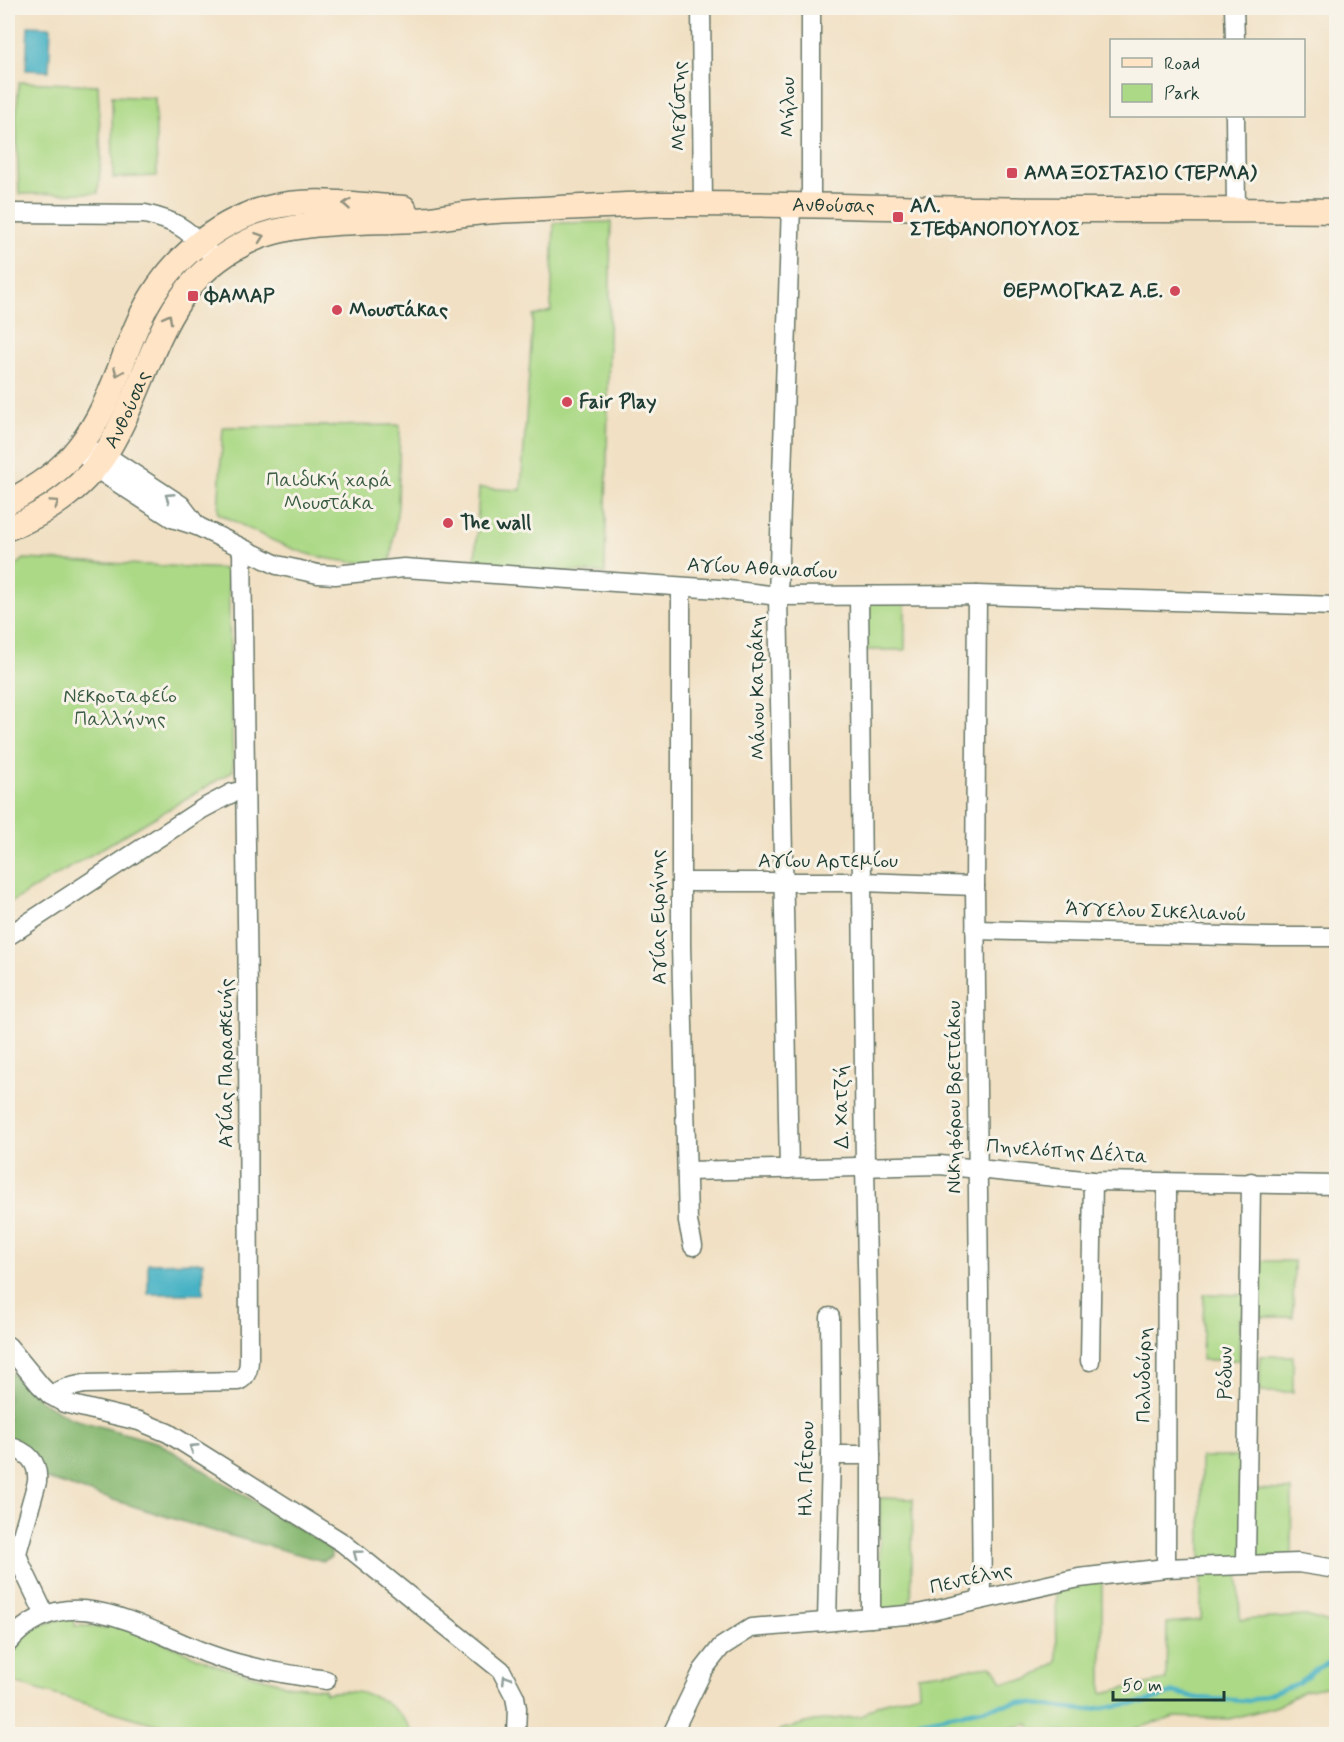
<svg xmlns="http://www.w3.org/2000/svg" width="1344" height="1742" font-family="Mynerve,sans-serif">
	<style>
		.green { fill: #acd986; stroke: #668b5d; stroke-width: 1.5 }
		.forest { fill: #89b973; stroke: #547b54; stroke-width: 1.5 }
		.water { fill: #47b2c5; stroke: #33787c; stroke-width: 1.5 }
		.lines { fill: none; stroke-linecap: round; stroke-linejoin: round }
		.stream { stroke: #47b2c5; stroke-width: 4.5 }
		.street-casing { stroke: #687666; stroke-width: 21 }
		.secondary-casing { stroke: #687666; stroke-width: 27 }
		.street { stroke: #fff; stroke-width: 18 }
		.secondary { stroke: #ffe4c6; stroke-width: 24 }
		.oneway { stroke: #8f907d }
		.oneway2 { stroke: #8f9e9a }
		.poi-dot { fill: #d1495b; stroke: #f7f3e8; stroke-width: 2 }
		.labels { text-anchor: middle; dominant-baseline: central; stroke-width: 6; stroke-linejoin: round; paint-order: stroke }
		.street-label { font-size: 20px; fill: #1f3d34; stroke: #f7f3e8 }
		.poi-label { font-size: 20px; font-weight: bold; fill: #1f3d34; stroke: #f7f3e8; text-anchor: start }
		.park-label { font-size: 20px; fill: #3b5c44; stroke: #f7f3e8 }
	</style>
	<rect width="100%" height="100%" fill="#f7f3e8"/>
	<filter id="ink" filterUnits="userSpaceOnUse"><feTurbulence type="fractalNoise" baseFrequency=".0167" numOctaves="2"/><feDisplacementMap in="SourceGraphic" scale="12" xChannelSelector="R" yChannelSelector="G"/><feConvolveMatrix kernelMatrix="1 2 1 2 8 2 1 2 1" color-interpolation-filters="sRGB"/></filter>
	<filter id="wash" filterUnits="userSpaceOnUse"><feTurbulence type="fractalNoise" baseFrequency=".008" numOctaves="4" result="noise"/><feDisplacementMap in="SourceGraphic" scale="24" xChannelSelector="R" yChannelSelector="G"/><feGaussianBlur stdDeviation="1.35" result="paint"/><feColorMatrix in="noise" values="0 0 0 0 0 0 0 0 0 0 0 0 0 0 0 0 0 1.4 0 .05"/><feComposite in="paint" operator="in"/></filter>
	<g filter="url(#wash)">
		<rect width="100%" height="100%" fill="#f1e0c3"/>
		<g class="green">
			<path d="M19 82 98 85 101 157 98 193 19 194 16 118Z"/>
			<path d="M112 96 155 98 157 176 113 178Z"/>
			<path d="M611 222 605 573 475 567 479 488 521 490 533 316 551 311 554 223Z"/>
			<path d="M400 425 398 506 390 564C364 563 337 562 312 555 279 546 248 528 218 513L223 427Z"/>
			<path d="M24 559 228 569 233 771 8 904V573Z"/>
			<path d="M863 591 905 592V650H866Z"/>
			<path d="M1255 1261H1294L1293 1317H1240L1239 1360H1202L1204 1294 1253 1295Z"/>
			<rect x="1260" y="1356" width="33" height="36"/>
			<path d="M1201 1457H1241V1489L1292 1490 1291 1556 1238 1560 1240 1620 1306 1616 1336 1625V1685L1304 1691 1275 1707 1229 1719 1175 1717 1133 1729 1125 1734H1072L1055 1731 1053 1734H1032L1029 1724 1007 1729 1002 1734H978L974 1730 957 1734H776L780 1730 814 1721 861 1716 878 1704 919 1693 918 1675 991 1666 996 1670 1002 1682 1030 1679 1057 1662 1056 1579 1102 1570V1693L1166 1680 1167 1623 1201 1620Z"/>
			<path d="M880 1498 913 1499 911 1619 879 1622Z"/>
			<path d="M74 1615 75 1626H90L105 1629 108 1619 218 1666 275 1681 284 1685 325 1689V1693C365 1686 394 1699 414 1734H189L8 1681V1656L16 1649 26 1630Z"/>
		</g>
		<path class="forest" d="M8 1370 41 1401 70 1418 159 1443 331 1548V1557L323 1561 213 1531 43 1478 8 1440Z"/>
		<g class="water">
			<path d="M28 26 51 27 49 71 26 70Z"/>
			<path d="M203 1262V1294H148V1263Z"/>
		</g>
		<g class="lines">
			<path class="stream" d="M873 1734 896 1726 1018 1702 1084 1710 1145 1702 1174 1692 1197 1698 1249 1701 1299 1683 1313 1671 1336 1659"/>
		</g>
	</g>
	<g filter="url(#ink)">
		<g class="lines">
			<defs>
				<g id="street">
					<path d="M701 8 703 205"/>
					<path d="M811 8V205"/>
					<path d="M1234 8 1235 40"/>
					<path d="M1235 116 1236 210"/>
					<path d="M8 213 145 214C175 221 185 227 207 250"/>
					<path d="M93 451 105 455 181 505 197 526"/>
					<path d="M88 458 95 468 172 518 197 526 277 565 318 574 335 575 404 568 719 589 778 596 977 595 1336 606"/>
					<path d="M681 587V945L688 1222 693 1246"/>
					<path d="M977 595 975 886 982 1599"/>
					<path d="M859 596 865 1167 871 1455V1618"/>
					<path d="M681 882H862L975 886"/>
					<path d="M975 930 1269 937H1336"/>
					<path d="M8 936 202 809 232 793 245 790"/>
					<path d="M789 1169 778 596 791 205"/>
					<path d="M687 1171 940 1165 1093 1181 1336 1185"/>
					<path d="M8 1346 40 1385 50 1395 64 1403 139 1421 168 1433 343 1543 501 1670 515 1697 517 1708 516 1734"/>
					<path d="M1090 1361 1093 1181"/>
					<path d="M50 1395 66 1388 84 1384 238 1381C248 1377 249 1367 249 1358L248 994 242 550"/>
					<path d="M8 1446C26 1451 39 1461 37 1482L17 1553 21 1565 45 1615"/>
					<path d="M831 1455H871"/>
					<path d="M1246 1564 1251 1182"/>
					<path d="M1166 1568 1167 1182"/>
					<path d="M827 1621 831 1455 830 1317"/>
					<path d="M8 1643C68 1572 147 1633 214 1656 250 1669 288 1674 326 1680"/>
					<path d="M672 1734 703 1670 721 1647 751 1628 918 1614 1079 1578 1166 1568 1298 1563 1336 1569"/>
				</g>
				<g id="secondary">
					<path d="M8 502C34 489 61 471 79 447 108 411 120 363 139 321 163 267 211 223 268 208 313 196 359 206 404 208"/>
					<path id="s1" d="M8 528C48 514 88 484 110 446 155 370 157 286 247 242 298 217 374 224 430 219 445 217 460 214 474 213 496 210 519 210 541 209 581 207 620 205 660 204 767 203 873 207 980 209 1099 211 1218 209 1336 211"/>
				</g>
			</defs>
			<use href="#street" class="street-casing"/>
			<use href="#secondary" class="secondary-casing"/>
			<use href="#street" class="street"/>
			<use href="#secondary" class="secondary"/>
		</g>
		<defs><path id="oneway-chevron" d="M-2-3.5L2.5 0L-2 3.5" fill="none" stroke-width="1.6" stroke-linecap="round" stroke-linejoin="round" transform="scale(1.5)"/></defs>
		<g class="oneway">
			<use href="#oneway-chevron" transform="translate(347 204) rotate(-176)"/>
			<use href="#oneway-chevron" transform="translate(260 237) rotate(-19)"/>
			<use href="#oneway-chevron" transform="translate(168 318) rotate(-61)"/>
			<use href="#oneway-chevron" transform="translate(118 372) rotate(113)"/>
			<use href="#oneway-chevron" transform="translate(55 503) rotate(-34)"/>
		</g>
		<g class="oneway2">
			<use href="#oneway-chevron" transform="translate(169 497) rotate(-147)"/>
			<use href="#oneway-chevron" transform="translate(193 1448) rotate(-147)"/>
			<use href="#oneway-chevron" transform="translate(357 1554) rotate(-143)"/>
			<use href="#oneway-chevron" transform="translate(506 1679) rotate(-122)"/>
		</g>
	</g>
	<g class="poi-dot">
		<rect x="1006" y="167" width="12" height="12" rx="3"/>
		<rect x="892" y="211" width="12" height="12" rx="3"/>
		<circle cx="1175" cy="291" r="6"/>
		<rect x="187" y="290" width="12" height="12" rx="3"/>
		<circle cx="337" cy="310" r="6"/>
		<circle cx="567" cy="402" r="6"/>
		<circle cx="448" cy="523" r="6"/>
	</g>
	<g class="labels">
		<g class="street-label">
			<text transform="translate(679 106) rotate(-90)">Μεγίστης</text>
			<text transform="translate(788 107) rotate(-90)">Μήλου</text>
			<text stroke="none"><textPath href="#s1" startOffset="975">Ανθούσας</textPath></text>
			<text stroke="none"><textPath href="#s1" startOffset="174">Ανθούσας</textPath></text>
			<text transform="translate(762 569) rotate(3)">Αγίου Αθανασίου</text>
			<text transform="translate(758 688) rotate(-91)">Μάνου Κατράκη</text>
			<text x="828" y="861">Αγίου Αρτεμίου</text>
			<text transform="translate(1156 912) rotate(2)">Άγγελου Σικελιανού</text>
			<text transform="translate(659 917) rotate(-91)">Αγίας Ειρήνης</text>
			<text transform="translate(226 1063) rotate(-90)">Αγίας Παρασκευής</text>
			<text transform="translate(954 1097) rotate(-90)">Νικηφόρου Βρεττάκου</text>
			<text transform="translate(842 1107) rotate(-91)">Δ. Χατζή</text>
			<text transform="translate(1067 1152) rotate(4)">Πηνελόπης Δέλτα</text>
			<text transform="translate(1226 1373) rotate(-89)">Ρόδων</text>
			<text transform="translate(1144 1375) rotate(-90)">Πολυδούρη</text>
			<text transform="translate(807 1469) rotate(-89)">Ηλ. Πέτρου</text>
			<text transform="translate(971 1579) rotate(-13)">Πεντέλης</text>
		</g>
		<g class="poi-label">
			<text x="1024" y="173">ΑΜΑΞΟΣΤΑΣΙΟ (ΤΕΡΜΑ)</text>
			<text x="910" y="206">ΑΛ.<tspan x="910" dy="23">ΣΤΕΦΑΝΟΠΟΥΛΟΣ</tspan></text>
			<text x="1163" y="291" text-anchor="end">ΘΕΡΜΟΓΚΑΖ Α.Ε.</text>
			<text x="205" y="296">ΦΑΜΑΡ</text>
			<text x="349" y="310">Μουστάκας</text>
			<text x="579" y="402">Fair Play</text>
			<text x="460" y="523">The wall</text>
		</g>
		<g class="park-label">
			<text x="329" y="480">Παιδική χαρά<tspan x="329" dy="23">Μουστάκα</tspan></text>
			<text x="120" y="696">Νεκροταφείο<tspan x="120" dy="23">Παλλήνης</tspan></text>
		</g>
	</g>
	<rect width="1344" height="1742" fill="none" stroke="#f7f3e8" stroke-width="30"/>
	<rect x="1110" y="39" width="195" height="78" fill="#f7f3e8" stroke="#a1aaa0" stroke-width="1.5"/>
	<rect x="1122" y="58" width="30" height="9" fill="#ffe4c6" stroke="#a1aaa0" stroke-width="1.5"/>
	<text x="1164" y="69" font-size="18" fill="#1f3d34">Road</text>
	<rect x="1122" y="84" width="30" height="18" fill="#acd986" stroke="#a1aaa0" stroke-width="1.5"/>
	<text x="1164" y="99" font-size="18" fill="#1f3d34">Park</text>
	<path d="M1113 1691v9h111v-9" fill="none" stroke="#1f3d34" stroke-width="3"/>
	<text x="1122" y="1691" font-size="18" fill="#1f3d34" stroke="#f7f3e8" stroke-width="4.5" paint-order="stroke">50 m</text>
</svg>
